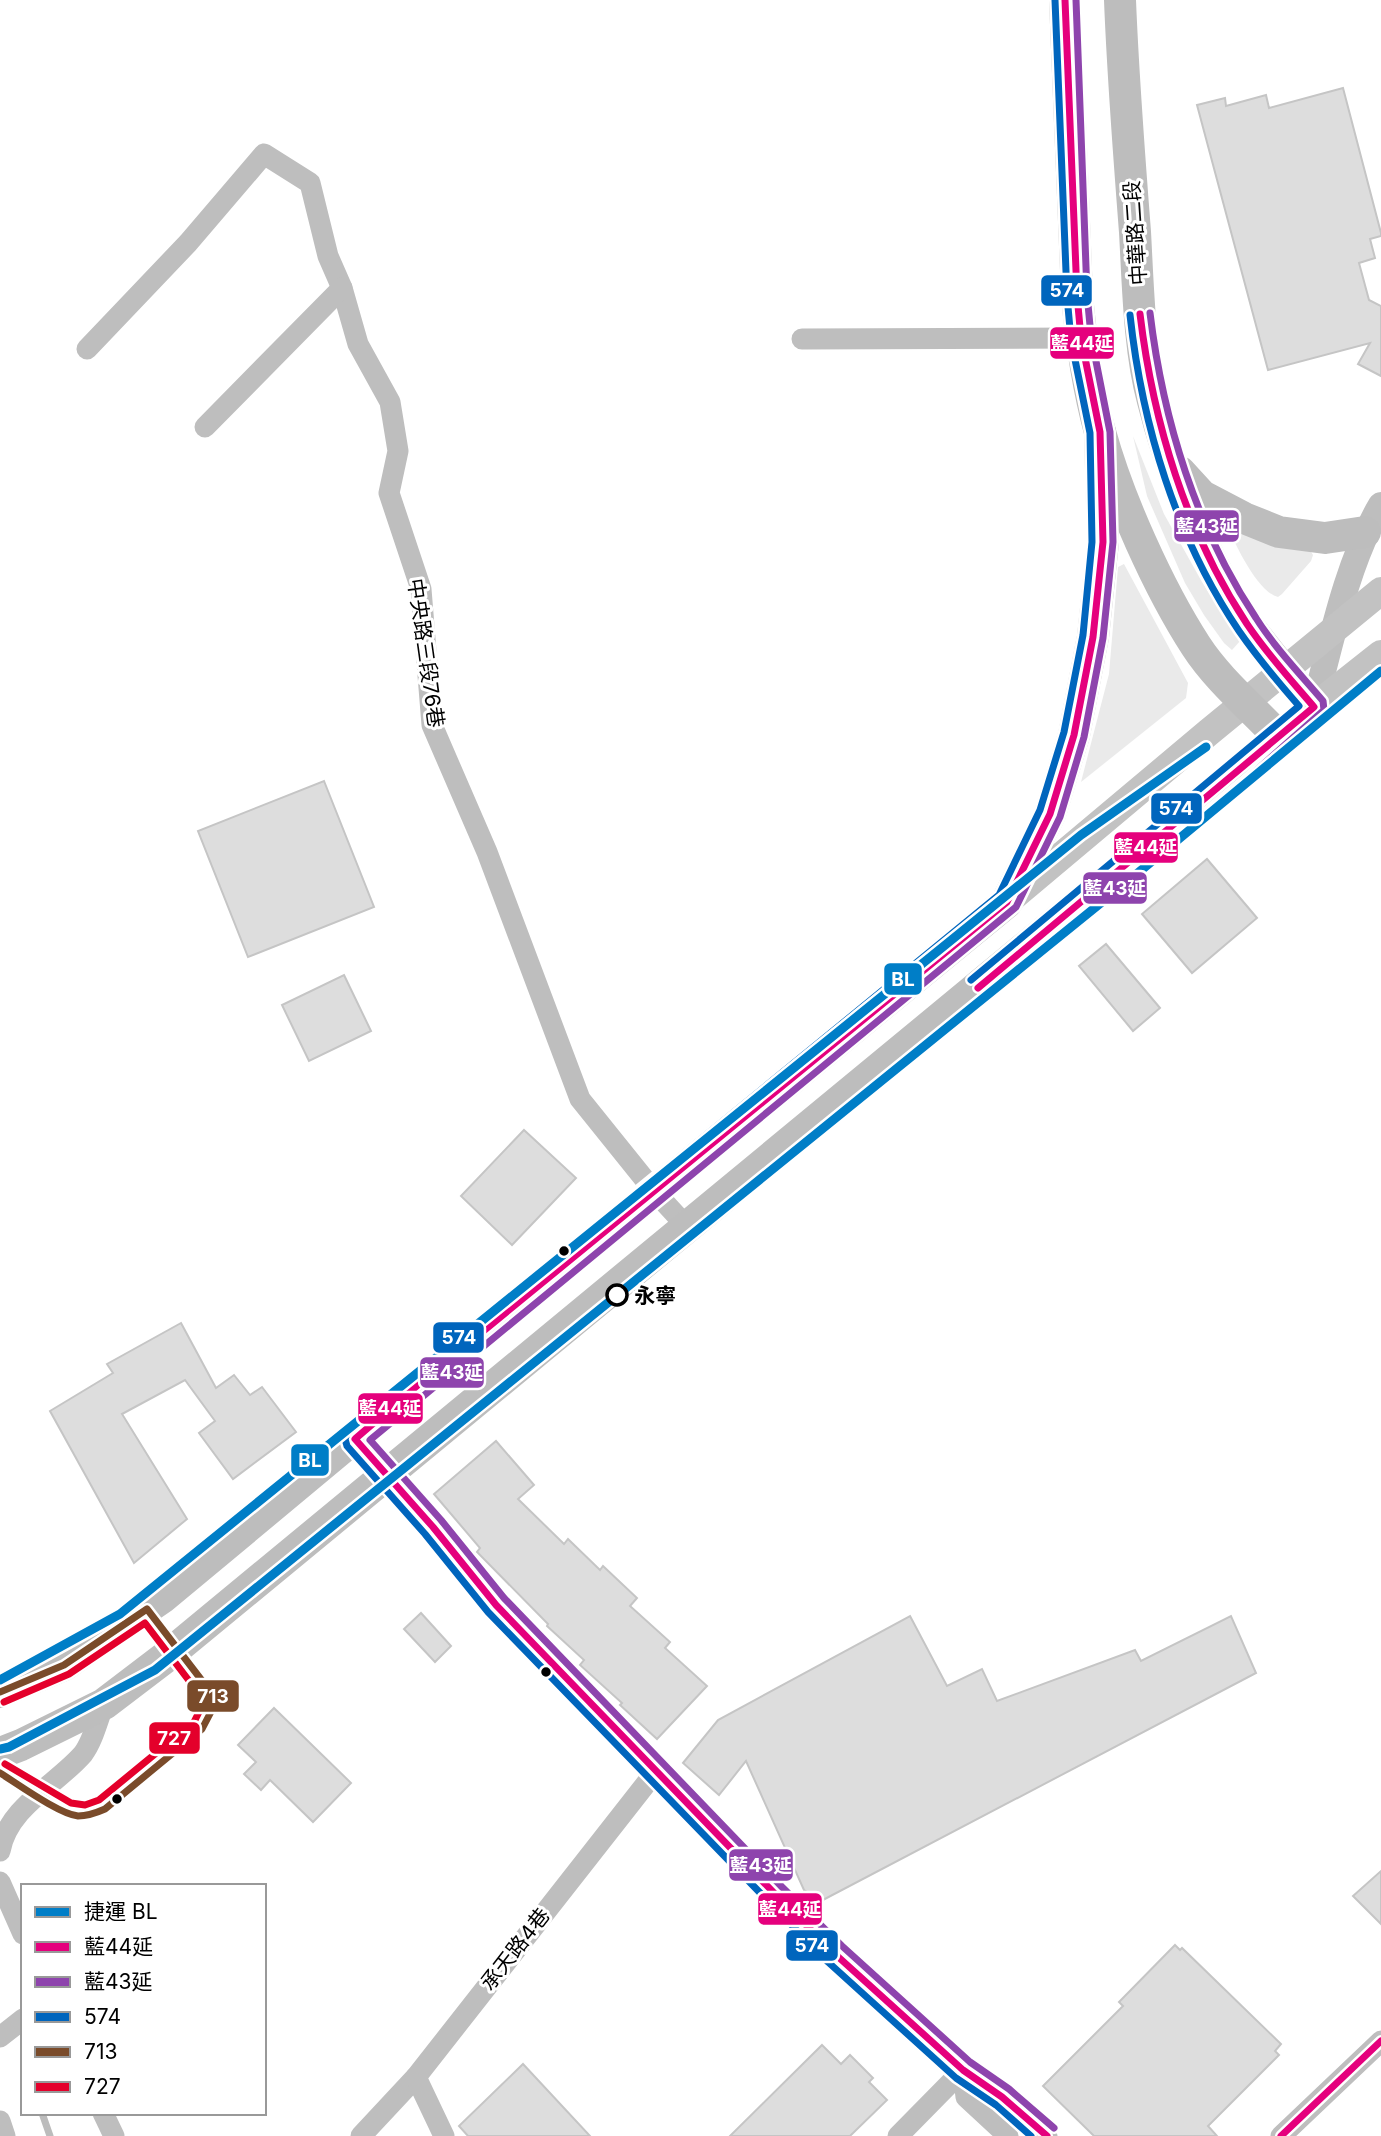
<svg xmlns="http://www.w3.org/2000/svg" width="1381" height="2136" font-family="Inter,'Noto Sans TC',sans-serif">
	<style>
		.green { fill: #eaeaea }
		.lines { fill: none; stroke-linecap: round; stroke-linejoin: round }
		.stream { stroke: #bcbcbc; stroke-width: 7 }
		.building { fill: #ddd; stroke: #c5c5c5; stroke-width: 2 }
		.minor { stroke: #bebebe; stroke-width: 21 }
		.tertiary { stroke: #bebebe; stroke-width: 26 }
		.secondary { stroke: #c2c2c2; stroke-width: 28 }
		.primary { stroke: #bdbdbd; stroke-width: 32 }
		.bus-1-casing { stroke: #fff; stroke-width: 12 }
		.bus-2-casing { stroke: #fff; stroke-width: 12 }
		.bus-3-casing { stroke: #fff; stroke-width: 12 }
		.bus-4-casing { stroke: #fff; stroke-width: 12 }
		.bus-5-casing { stroke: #fff; stroke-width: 12 }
		.bus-1 { stroke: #e5007d; stroke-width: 7 }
		.bus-2 { stroke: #8e44ad; stroke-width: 7 }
		.bus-3 { stroke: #0065bd; stroke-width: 7 }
		.bus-4 { stroke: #7a4b2a; stroke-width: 7 }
		.bus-5 { stroke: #e4002b; stroke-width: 7 }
		.metro-1-casing { stroke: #fff; stroke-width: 14 }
		.metro-1 { stroke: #007ec7; stroke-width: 9 }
		.bus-dot { fill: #000; stroke: #fff; stroke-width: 2.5 }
		.stop-dot { fill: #fff; stroke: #000; stroke-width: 3.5 }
		.labels { text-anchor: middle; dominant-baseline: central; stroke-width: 6; stroke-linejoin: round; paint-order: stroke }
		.street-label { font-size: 21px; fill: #000; stroke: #fff }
		.stop-label { font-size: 21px; font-weight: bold; fill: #000; stroke: #fff; text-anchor: start }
		.line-badge { stroke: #fff; stroke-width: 2.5 }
		.badge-label { font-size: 19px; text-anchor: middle; font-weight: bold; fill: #fff }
	</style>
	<rect width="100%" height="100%" fill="#fff"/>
	<g class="green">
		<path d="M1133 436 1164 514 1202 582 1240 641 1232 650 1224 643 1204 615 1185 583 1147 496Z"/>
		<path d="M1226 523 1310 550 1313 555 1311 561 1282 594 1278 597C1257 592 1234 542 1226 523Z"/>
		<path d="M1124 564 1188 683 1186 698 1081 782 1109 674 1118 567Z"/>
	</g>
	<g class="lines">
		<path class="stream" d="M42 2113 50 2136"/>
	</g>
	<g class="building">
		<path d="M1343 88 1381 233V236L1370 239 1375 258 1359 263 1369 300 1381 306V376L1358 364 1370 343 1268 370 1197 105 1225 98 1226 106 1266 95 1269 108Z"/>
		<path d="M324 781 374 907 248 957 198 831Z"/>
		<path d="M1207 859 1257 918 1192 973 1142 914Z"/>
		<path d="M1106 944 1160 1008 1133 1031 1079 966Z"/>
		<path d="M344 975 371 1031 309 1061 282 1005Z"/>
		<path d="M524 1130 576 1178 512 1245 461 1196Z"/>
		<path d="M181 1323 216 1388 234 1375 250 1395 262 1387 296 1432 233 1479 199 1433 215 1421 185 1380 122 1414 187 1519 134 1563 50 1411 113 1373 107 1364Z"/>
		<path d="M496 1441 534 1485 518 1499 564 1544 568 1539 600 1570 603 1566 637 1598 630 1606 670 1642 665 1648 707 1686 657 1739 620 1705 622 1703 580 1665 584 1660 547 1626 548 1624 477 1552 480 1548 434 1494Z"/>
		<path d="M421 1613 451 1646 435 1662 404 1629Z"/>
		<path d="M910 1616 947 1686 982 1669 997 1701 1135 1650 1141 1661 1231 1616 1256 1673 821 1901 804 1890 746 1761 719 1795 683 1763 718 1720Z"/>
		<path d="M274 1708 351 1783 313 1822 270 1780 261 1790 244 1774 256 1762 238 1745Z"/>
		<path d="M1381 1871V1924L1353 1896Z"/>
		<path d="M1175 1945 1180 1950 1182 1948 1281 2044 1275 2051 1279 2055 1208 2126 1217 2136H1094L1043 2086 1123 2006 1119 2002Z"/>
		<path d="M822 2045 841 2064 850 2055 873 2078 869 2082 887 2100 850 2136H730Z"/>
		<path d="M523 2064 590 2136H468L459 2126Z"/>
	</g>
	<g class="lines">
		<g class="minor">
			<path d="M802 339 1081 338"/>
			<path d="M87 349 188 243 264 154 310 183 328 256 342 288 358 344 390 402 398 451 389 493 421 589 432 725 487 852 580 1099 654 1191 688 1228"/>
			<path d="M205 427 342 288"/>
			<path d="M355 1439 433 1527 496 1605 775 1894 835 1954 963 2070 1002 2097 1047 2136"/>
			<path d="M0 1851C8 1807 56 1785 83 1754 93 1741 98 1719 104 1704"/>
			<path d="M0 1882 23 1934"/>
			<path d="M0 2037 23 2019"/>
			<path d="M963 2070 966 2097 1008 2136"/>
			<path d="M103 2113 114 2136"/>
			<path d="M0 2121 5 2136"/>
			<path d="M361 2136 416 2077"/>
			<path d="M444 2136 416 2077 656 1771"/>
			<path d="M898 2136 963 2070"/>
			<path d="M1281 2136 1381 2041"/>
		</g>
		<path class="tertiary" d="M1314 707C1331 642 1347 562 1381 505"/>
		<g class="secondary">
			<path d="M1314 707 1381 654"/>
			<path d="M1009 900 1209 732 1381 591"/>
		</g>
		<g class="primary">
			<path d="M1065 0 1077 295C1081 341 1088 388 1100 432 1118 498 1159 589 1196 646 1218 680 1252 708 1279 737"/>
			<path d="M1180 472 1202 496 1244 518 1279 532 1325 538 1365 532"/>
			<path d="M0 1692 64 1665 163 1597 426 1378 1007 902 1050 814 1074 735 1093 637 1103 542 1100 432"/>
			<path d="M0 1753 21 1745 104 1704 167 1656 1242 769 1314 707C1291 680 1268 653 1247 624 1206 564 1171 472 1153 401 1139 350 1138 285 1135 232 1129 155 1123 78 1120 0"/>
		</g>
		<defs>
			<g id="bus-1">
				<path d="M978 988 1314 707C1291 680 1267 654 1247 624 1186 532 1153 422 1140 314"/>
				<path d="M1047 2136 1002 2097 963 2070 835 1954 775 1894 496 1605 433 1527 355 1439 426 1378 1007 902 1050 814 1074 735 1093 637 1103 542 1100 432 1081 338 1077 295 1065 0"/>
				<path d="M1281 2136 1381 2041"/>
			</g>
			<g id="bus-2">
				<path d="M985 996 1249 777 1324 710 1323 701C1300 674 1275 648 1256 618 1196 528 1163 420 1150 313"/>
				<path d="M1054 2128 1009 2089 970 2062 842 1946 782 1887 504 1598 441 1520 370 1440 1016 907 1060 817 1084 737 1103 638 1113 542 1110 432 1091 336 1087 294 1076 0"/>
			</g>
			<g id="bus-3">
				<path d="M971 980 1299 706C1278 682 1257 657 1239 631 1176 538 1142 425 1130 315"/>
				<path d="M1031 2136 996 2105 956 2078 828 1962 768 1901 488 1612 425 1534 347 1446 345 1439 348 1431 419 1370 999 895 1040 810 1064 732 1083 635 1092 542 1090 433 1071 340 1067 296 1055 0"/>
			</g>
			<path id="bus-4" d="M0 1692 64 1665 147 1609 213 1695 214 1706 202 1729 105 1809C96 1813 88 1816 78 1816 59 1814 18 1784 0 1773"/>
			<path id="bus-5" d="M4 1702 69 1674 145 1623 203 1699V1704L194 1722 99 1800 85 1805 71 1803 5 1764"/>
		</defs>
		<use href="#bus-1" class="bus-1-casing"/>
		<use href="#bus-2" class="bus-2-casing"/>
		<use href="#bus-3" class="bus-3-casing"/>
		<use href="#bus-4" class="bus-4-casing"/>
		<use href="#bus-5" class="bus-5-casing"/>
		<use href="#bus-1" class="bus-1"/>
		<use href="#bus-2" class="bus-2"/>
		<use href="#bus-3" class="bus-3"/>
		<use href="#bus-4" class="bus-4"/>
		<use href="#bus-5" class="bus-5"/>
		<defs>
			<g id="metro-1">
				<path d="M0 1680 120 1614 1081 835 1206 747"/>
				<path d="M0 1749 9 1747 155 1670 1139 872 1381 671"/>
			</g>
		</defs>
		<use href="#metro-1" class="metro-1-casing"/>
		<use href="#metro-1" class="metro-1"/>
	</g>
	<g class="bus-dot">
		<circle cx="564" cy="1251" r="6"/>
		<circle cx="546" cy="1672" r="6"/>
		<circle cx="117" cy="1799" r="6"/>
	</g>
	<circle class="stop-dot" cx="617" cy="1295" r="10"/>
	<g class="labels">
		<g class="street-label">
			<text transform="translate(1135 233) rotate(-94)">中華路二段</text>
			<text transform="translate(426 653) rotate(82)">中央路三段76巷</text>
			<text transform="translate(515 1949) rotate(-52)">承天路4巷</text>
		</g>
		<g class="stop-label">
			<text x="634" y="1295">永寧</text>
		</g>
	</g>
	<g class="line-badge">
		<rect x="1040" y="274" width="53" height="33" rx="7" fill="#0065bd"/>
		<rect x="1049" y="326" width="66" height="34" rx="7" fill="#e5007d"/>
		<rect x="1173" y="509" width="67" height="34" rx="7" fill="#8e44ad"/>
		<rect x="1150" y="792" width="53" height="33" rx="7" fill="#0065bd"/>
		<rect x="1113" y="831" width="66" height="33" rx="7" fill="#e5007d"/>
		<rect x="1082" y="871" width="66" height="34" rx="7" fill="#8e44ad"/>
		<rect x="883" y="962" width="40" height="34" rx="7" fill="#007ec7"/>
		<rect x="432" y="1321" width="53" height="33" rx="7" fill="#0065bd"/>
		<rect x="419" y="1356" width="66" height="33" rx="7" fill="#8e44ad"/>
		<rect x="357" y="1392" width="67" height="33" rx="7" fill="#e5007d"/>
		<rect x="290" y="1443" width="40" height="34" rx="7" fill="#007ec7"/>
		<rect x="186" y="1679" width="54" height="34" rx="7" fill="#7a4b2a"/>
		<rect x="148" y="1721" width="53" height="34" rx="7" fill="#e4002b"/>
		<rect x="728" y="1848" width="66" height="34" rx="7" fill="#8e44ad"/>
		<rect x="757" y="1892" width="66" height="34" rx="7" fill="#e5007d"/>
		<rect x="785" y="1929" width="54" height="33" rx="7" fill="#0065bd"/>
	</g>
	<g class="badge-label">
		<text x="1067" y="297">574</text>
		<text x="1082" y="350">藍44延</text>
		<text x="1207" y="533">藍43延</text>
		<text x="1176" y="815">574</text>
		<text x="1146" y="854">藍44延</text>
		<text x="1115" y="895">藍43延</text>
		<text x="903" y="986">BL</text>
		<text x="459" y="1344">574</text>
		<text x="452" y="1379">藍43延</text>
		<text x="390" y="1415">藍44延</text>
		<text x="310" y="1467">BL</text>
		<text x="213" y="1703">713</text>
		<text x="174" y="1745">727</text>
		<text x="761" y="1872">藍43延</text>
		<text x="790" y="1916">藍44延</text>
		<text x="812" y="1952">574</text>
	</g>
	<rect x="21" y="1884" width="245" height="231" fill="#ffffff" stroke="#999999" stroke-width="2"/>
	<rect x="35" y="1907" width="35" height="10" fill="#007ec7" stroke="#999999" stroke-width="2"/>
	<text x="84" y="1919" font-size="21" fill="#000000">捷運 BL</text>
	<rect x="35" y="1942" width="35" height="10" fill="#e5007d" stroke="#999999" stroke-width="2"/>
	<text x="84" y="1954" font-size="21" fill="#000000">藍44延</text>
	<rect x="35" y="1977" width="35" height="10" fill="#8e44ad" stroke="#999999" stroke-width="2"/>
	<text x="84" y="1989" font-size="21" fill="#000000">藍43延</text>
	<rect x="35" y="2012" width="35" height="10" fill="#0065bd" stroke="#999999" stroke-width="2"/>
	<text x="84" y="2024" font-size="21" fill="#000000">574</text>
	<rect x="35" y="2047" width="35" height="10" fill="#7a4b2a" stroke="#999999" stroke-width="2"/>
	<text x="84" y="2059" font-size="21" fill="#000000">713</text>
	<rect x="35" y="2082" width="35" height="10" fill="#e4002b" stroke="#999999" stroke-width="2"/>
	<text x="84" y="2094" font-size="21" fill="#000000">727</text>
</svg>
